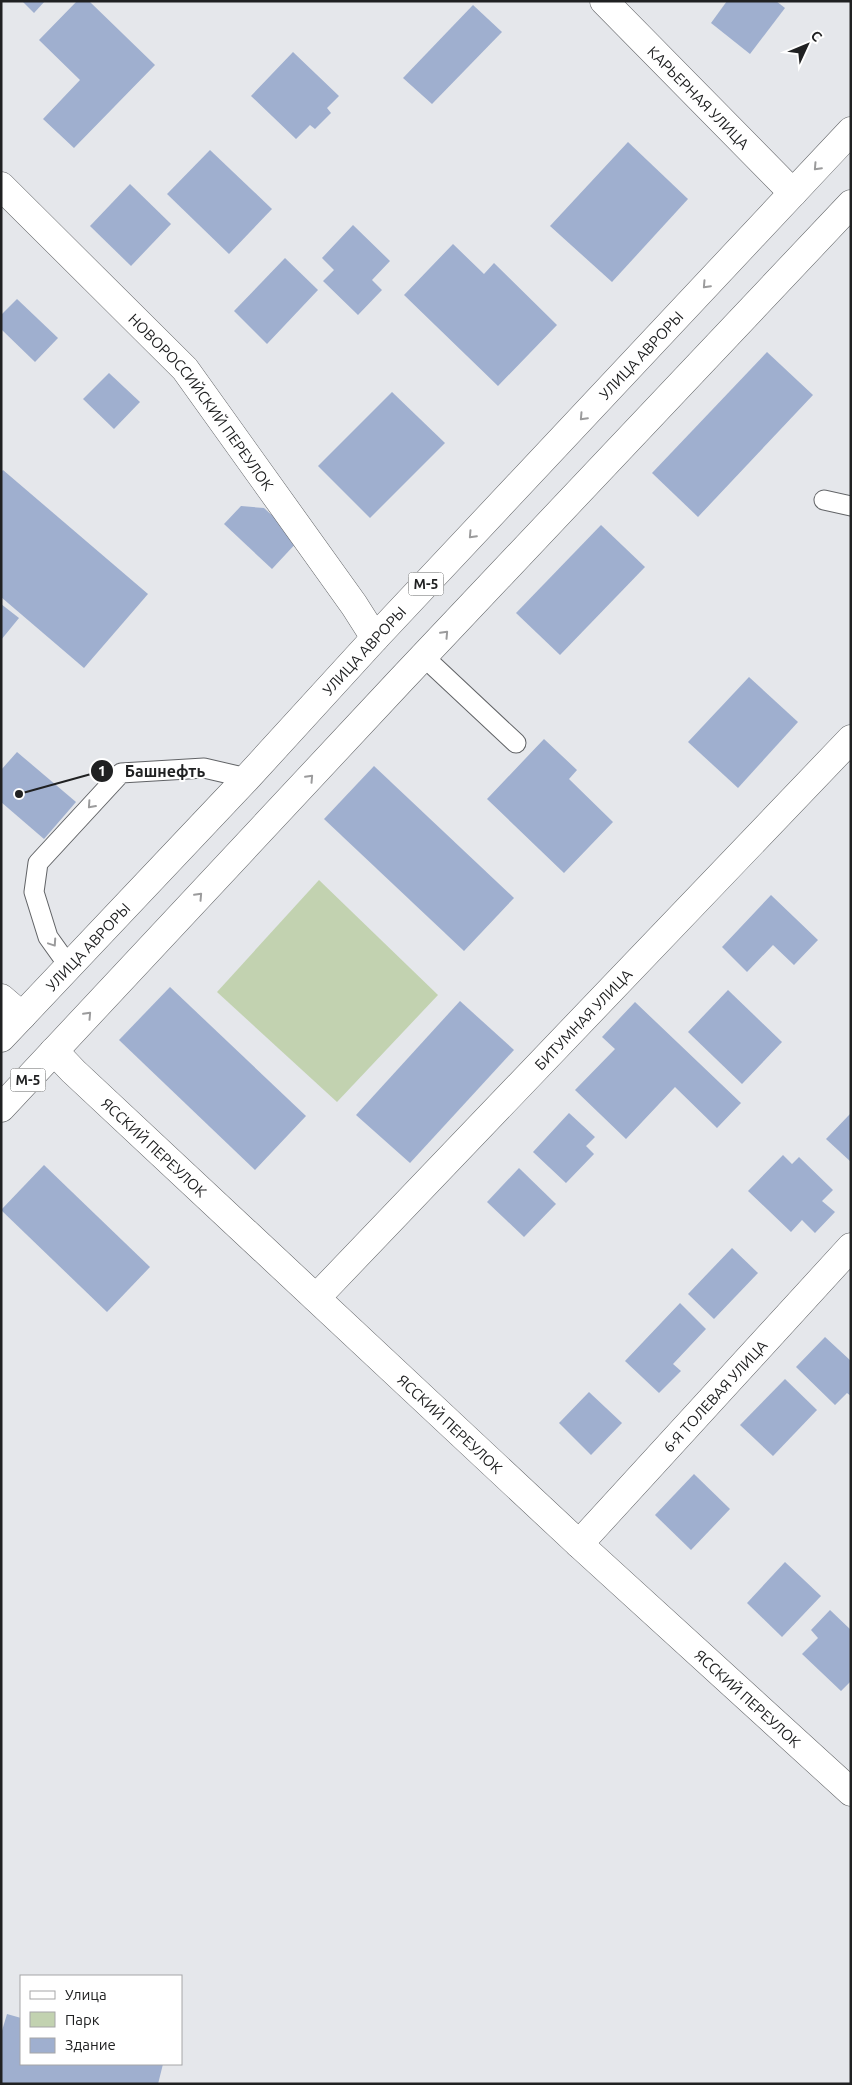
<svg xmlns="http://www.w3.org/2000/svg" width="852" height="2085" font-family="Ubuntu,sans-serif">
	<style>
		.green { fill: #c2d2b0 }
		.building { fill: #9fafcf }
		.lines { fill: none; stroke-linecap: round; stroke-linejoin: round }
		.service-casing { stroke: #616366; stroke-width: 21 }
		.minor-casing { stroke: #616366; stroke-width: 29 }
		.primary-casing { stroke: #616366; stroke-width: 29 }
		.service { stroke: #fff; stroke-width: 19 }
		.minor { stroke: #fff; stroke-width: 28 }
		.primary { stroke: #fff; stroke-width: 28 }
		.oneway { stroke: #9b9b9c }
		.labels { text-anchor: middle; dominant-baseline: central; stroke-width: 4; stroke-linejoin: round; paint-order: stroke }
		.shield { fill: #fff; stroke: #636464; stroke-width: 1 }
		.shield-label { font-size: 14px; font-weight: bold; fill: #202122 }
		.street-label { font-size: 15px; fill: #202122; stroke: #fff }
		.leader { fill: none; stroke: #202122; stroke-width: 2 }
		.callout-dot { fill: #202122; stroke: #fff; stroke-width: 2 }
		.mark-label { font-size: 15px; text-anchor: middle; font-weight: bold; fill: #fff }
		.callout-label { font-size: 16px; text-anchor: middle; font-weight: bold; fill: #202122; stroke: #fff; stroke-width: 4; stroke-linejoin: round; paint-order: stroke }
	</style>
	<rect width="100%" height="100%" fill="#e5e7eb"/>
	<path class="green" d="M319 880 438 995 337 1102 217 992Z"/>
	<g class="building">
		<path d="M22 1H45L34 13Z"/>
		<path d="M77 1H89L155 65 74 148 43 119 80 80 39 40Z"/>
		<path d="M727 1H776L785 8 750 54 711 23Z"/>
		<path d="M473 5 502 32 432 104 403 78Z"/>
		<path d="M293 52 339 96 327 108 331 113 315 129 310 125 296 139 251 96Z"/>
		<path d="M628 142 688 199 612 282 550 226Z"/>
		<path d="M210 150 272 209 229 254 167 194Z"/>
		<path d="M130 184 171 224 131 266 90 226Z"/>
		<path d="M353 225 390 261 372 280 382 290 358 315 323 281 334 270 322 258Z"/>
		<path d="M453 244 484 274 494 263 557 325 498 386 404 295Z"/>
		<path d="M285 258 318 290 267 344 234 311Z"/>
		<path d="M17 299 58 338 35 362 1 329V315Z"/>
		<path d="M767 352 813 395 698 517 652 473Z"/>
		<path d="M109 373 140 402 114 429 83 399Z"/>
		<path d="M392 392 445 443 370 518 318 466Z"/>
		<path d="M3 470 148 594 84 668 1 597V472Z"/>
		<path d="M241 506 264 508 299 540 272 569 224 524Z"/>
		<path d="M601 525 645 567 560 655 516 613Z"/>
		<path d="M1 604 19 618 1 640Z"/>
		<path d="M749 677 798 722 738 788 688 742Z"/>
		<path d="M544 739 577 770 569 779 613 822 564 873 487 799Z"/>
		<path d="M17 752 76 802 44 839 1 802V770Z"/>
		<path d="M374 766 514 898 464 951 324 819Z"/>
		<path d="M771 895 818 940 794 965 773 945 747 972 722 947Z"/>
		<path d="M170 987 306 1116 255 1170 119 1040Z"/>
		<path d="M728 990 782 1042 742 1084 688 1032Z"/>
		<path d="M460 1001 514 1050 410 1163 356 1115Z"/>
		<path d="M635 1002 741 1103 717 1128 675 1087 626 1139 575 1090 615 1049 602 1037Z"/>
		<path d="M569 1113 595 1137 586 1146 594 1154 566 1183 533 1152Z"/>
		<path d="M851 1113V1162L826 1139Z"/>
		<path d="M783 1155 792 1164 799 1157 833 1190 822 1201 835 1212 815 1233 802 1220 791 1232 748 1191Z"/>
		<path d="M44 1165 150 1267 107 1312 1 1210Z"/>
		<path d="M519 1168 556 1204 524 1237 487 1202Z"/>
		<path d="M732 1248 758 1273 714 1319 688 1294Z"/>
		<path d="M680 1303 706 1329 673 1364 681 1371 659 1393 625 1361Z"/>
		<path d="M825 1337 851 1361V1396L847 1393 835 1405 796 1367Z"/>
		<path d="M785 1379 817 1410 773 1456 740 1425Z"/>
		<path d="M589 1392 622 1423 591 1455 559 1423Z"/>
		<path d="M694 1474 730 1509 691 1550 655 1515Z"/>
		<path d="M785 1562 821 1596 782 1637 747 1603Z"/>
		<path d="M830 1610 851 1630V1681L841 1691 802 1654 818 1638 811 1630Z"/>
		<path d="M7 2014 21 2018V2064H163L158 2084H1V2034Z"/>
	</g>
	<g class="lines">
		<defs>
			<g id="service">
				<path d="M824 500 851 506"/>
				<path d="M423 656 516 743"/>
				<path d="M68 965 48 937 34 892 38 863 121 773 204 768 247 778"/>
			</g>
			<g id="minor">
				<path id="s1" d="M604 1 793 193"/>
				<path id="s2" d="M1 186 185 369 354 605 375 638"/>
				<path d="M1 998 22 1016"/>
				<path id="s3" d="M54 1051 73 1071 579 1544 851 1792"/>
				<path id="s4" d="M316 1298 851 739"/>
				<path id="s5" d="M579 1544 851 1247"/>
			</g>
			<g id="primary">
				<path id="s6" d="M1 1038 247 778 375 638 851 131"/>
				<path d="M1 1108 401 680 851 204"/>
			</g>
		</defs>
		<use href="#service" class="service-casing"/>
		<use href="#minor" class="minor-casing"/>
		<use href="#primary" class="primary-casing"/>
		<use href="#service" class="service"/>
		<use href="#minor" class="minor"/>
		<use href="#primary" class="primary"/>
	</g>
	<defs><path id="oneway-chevron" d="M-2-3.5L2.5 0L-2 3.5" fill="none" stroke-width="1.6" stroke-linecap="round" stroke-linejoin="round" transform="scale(1.25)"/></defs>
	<g class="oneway">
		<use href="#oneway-chevron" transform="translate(817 167) rotate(133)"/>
		<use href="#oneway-chevron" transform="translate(706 285) rotate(133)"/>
		<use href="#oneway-chevron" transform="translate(583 417) rotate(133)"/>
		<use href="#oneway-chevron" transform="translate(472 535) rotate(133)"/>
		<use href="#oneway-chevron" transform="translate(445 634) rotate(-47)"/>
		<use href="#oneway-chevron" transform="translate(310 778) rotate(-47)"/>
		<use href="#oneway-chevron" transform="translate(91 805) rotate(132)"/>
		<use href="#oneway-chevron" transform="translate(199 896) rotate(-47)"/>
		<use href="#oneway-chevron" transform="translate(53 943) rotate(56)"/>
		<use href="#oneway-chevron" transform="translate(88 1015) rotate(-47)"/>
	</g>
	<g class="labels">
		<g class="shield">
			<rect x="408.5" y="572.5" width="35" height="23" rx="4"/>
			<rect x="10.5" y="1068.5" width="35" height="23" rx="4"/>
		</g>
		<g class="shield-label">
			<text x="426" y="584">М-5</text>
			<text x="28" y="1080">М-5</text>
		</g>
		<g class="street-label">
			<text stroke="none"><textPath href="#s1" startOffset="135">КАРЬЕРНАЯ УЛИЦА</textPath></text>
			<text stroke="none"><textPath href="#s6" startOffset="936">УЛИЦА АВРОРЫ</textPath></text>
			<text stroke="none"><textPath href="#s2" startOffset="295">НОВОРОССИЙСКИЙ ПЕРЕУЛОК</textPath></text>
			<text stroke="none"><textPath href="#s6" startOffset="531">УЛИЦА АВРОРЫ</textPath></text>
			<text stroke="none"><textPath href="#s6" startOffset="126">УЛИЦА АВРОРЫ</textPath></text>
			<text stroke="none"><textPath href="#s4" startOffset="386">БИТУМНАЯ УЛИЦА</textPath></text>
			<text stroke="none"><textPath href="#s3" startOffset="139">ЯССКИЙ ПЕРЕУЛОК</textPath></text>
			<text stroke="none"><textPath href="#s5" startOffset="201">6-Я ТОЛЕВАЯ УЛИЦА</textPath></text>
			<text stroke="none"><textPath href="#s3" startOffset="544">ЯССКИЙ ПЕРЕУЛОК</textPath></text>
			<text stroke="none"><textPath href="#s3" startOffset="949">ЯССКИЙ ПЕРЕУЛОК</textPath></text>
		</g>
	</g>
	<path class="leader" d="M19 794L102 771"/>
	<g class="callout-dot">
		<circle cx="19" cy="794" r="5"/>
		<circle cx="102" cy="771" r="12"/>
	</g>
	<g class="mark-label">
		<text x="102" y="776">1</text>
	</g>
	<g class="callout-label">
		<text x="165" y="777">Башнефть</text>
	</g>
	<rect width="852" height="2085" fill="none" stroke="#202122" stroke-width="5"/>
	<rect x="20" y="1975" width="162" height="90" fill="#ffffff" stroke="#a6a6a7"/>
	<rect x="30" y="1991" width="25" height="8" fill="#ffffff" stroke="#a6a6a7"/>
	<text x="65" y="2000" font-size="15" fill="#202122">Улица</text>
	<rect x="30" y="2012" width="25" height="15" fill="#c2d2b0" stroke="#a6a6a7"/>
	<text x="65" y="2025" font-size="15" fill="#202122">Парк</text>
	<rect x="30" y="2038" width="25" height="15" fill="#9fafcf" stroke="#a6a6a7"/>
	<text x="65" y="2050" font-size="15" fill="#202122">Здание</text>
	<g transform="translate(807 45) rotate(46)" stroke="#ffffff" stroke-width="4" paint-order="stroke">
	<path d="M0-4L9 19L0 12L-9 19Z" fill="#202122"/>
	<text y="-8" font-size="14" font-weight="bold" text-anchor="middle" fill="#202122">С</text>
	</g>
</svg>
